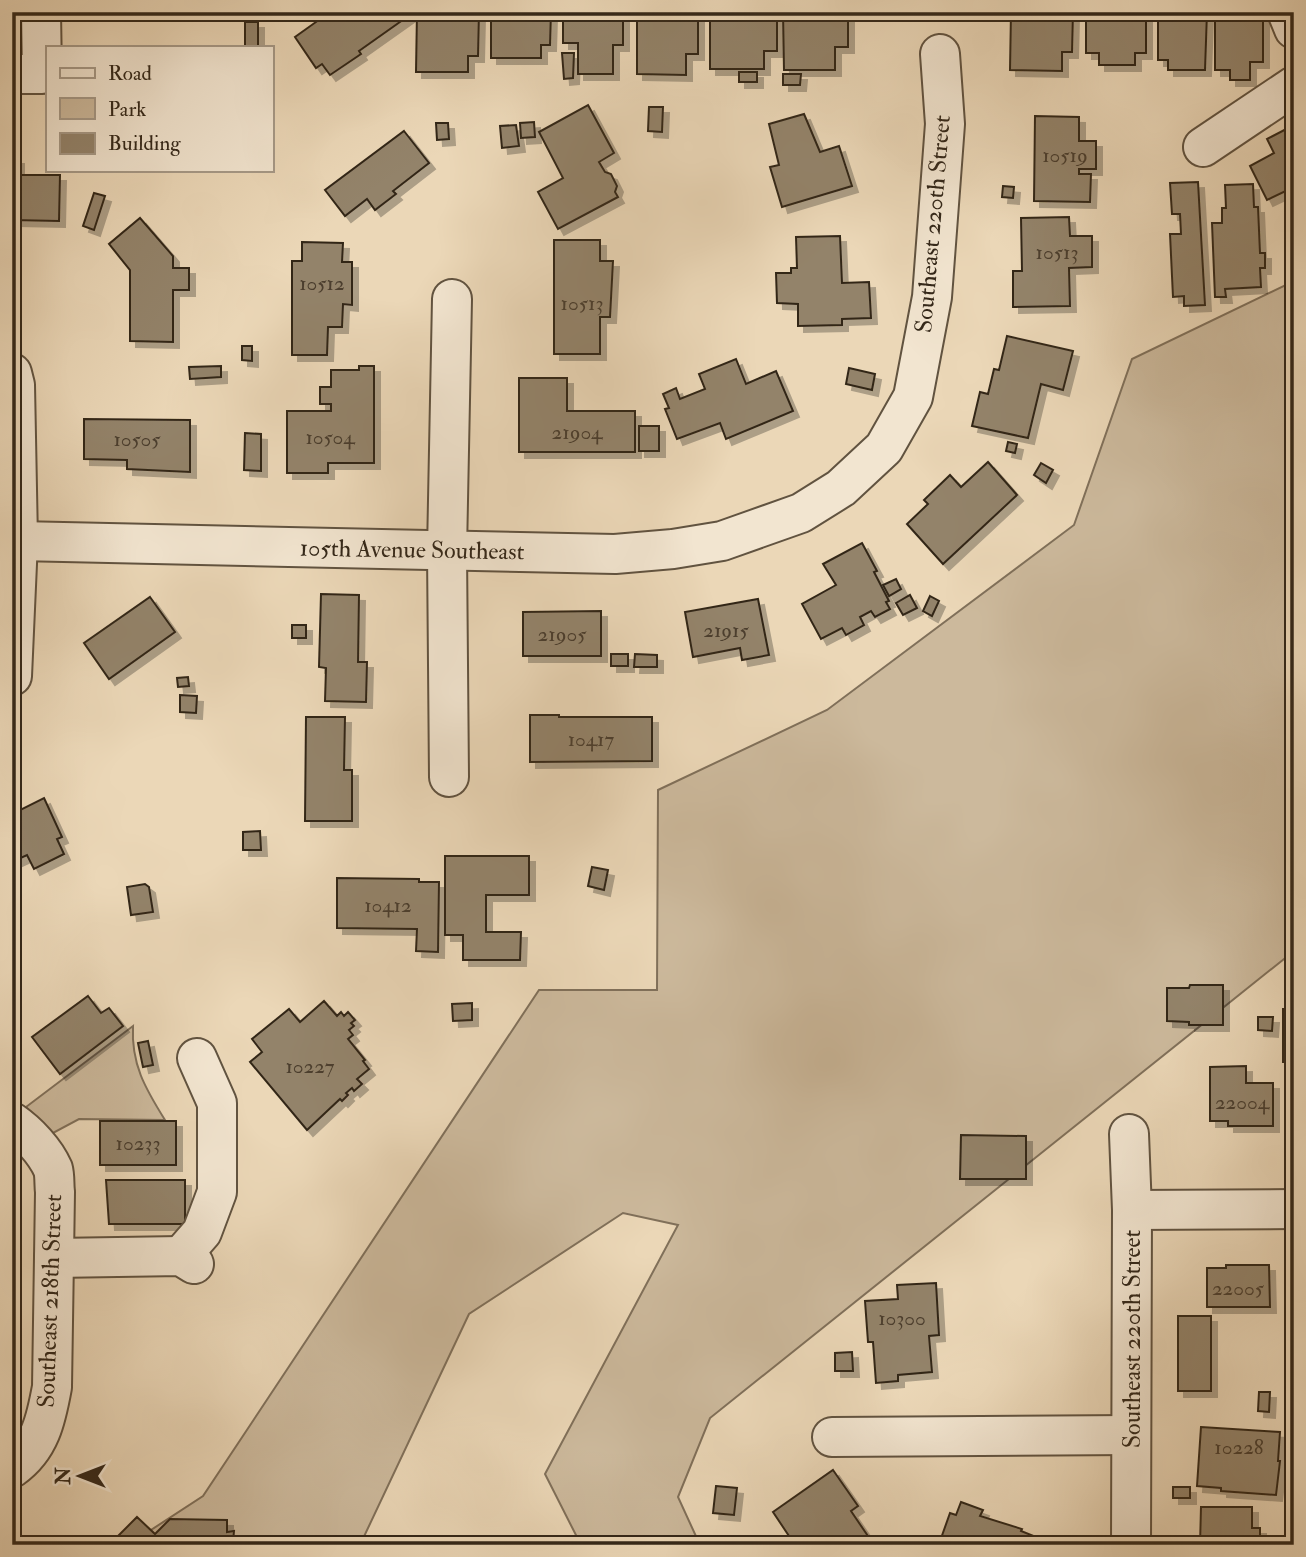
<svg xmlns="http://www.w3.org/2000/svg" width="1306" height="1557" font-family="'IM FELL Double Pica',serif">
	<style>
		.green { fill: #ccb99c; stroke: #80705a; stroke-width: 2 }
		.building { fill: #93836b; stroke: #332719; stroke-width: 2; filter: url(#shadow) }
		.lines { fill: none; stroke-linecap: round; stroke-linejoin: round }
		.minor-casing { stroke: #615340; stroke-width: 42 }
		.minor { stroke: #f2e5d0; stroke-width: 38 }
		.labels { text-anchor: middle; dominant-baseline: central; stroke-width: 6; stroke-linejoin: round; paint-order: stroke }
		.number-label { font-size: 21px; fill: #4b3e2e }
		.street-label { font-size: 24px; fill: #332719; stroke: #f2e5d0 }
	</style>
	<defs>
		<filter id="shadow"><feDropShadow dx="6" dy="6" stdDeviation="0" flood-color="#0004"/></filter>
	</defs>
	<rect width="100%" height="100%" fill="#ebd7b7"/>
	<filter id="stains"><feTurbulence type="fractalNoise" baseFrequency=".00286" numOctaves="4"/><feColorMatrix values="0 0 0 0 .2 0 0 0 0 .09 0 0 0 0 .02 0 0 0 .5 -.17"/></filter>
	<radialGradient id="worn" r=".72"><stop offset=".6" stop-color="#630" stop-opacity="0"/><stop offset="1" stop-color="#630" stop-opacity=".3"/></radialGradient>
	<g class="green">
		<path d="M1294 281V951L710 1418 678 1497 700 1545H581L545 1474 678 1225 623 1213 469 1314 360 1545H128L203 1496 539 990H657L658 790 827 710 1074 525 1132 359Z"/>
		<path d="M133 1026C131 1064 145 1088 165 1120L79 1119 53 1133 26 1107Z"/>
	</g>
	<g class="building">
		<path d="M321 12H414L359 51 361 54 330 75 322 64 316 68 295 37 323 17Z"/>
		<path d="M417 12H479L478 56H468V72H416Z"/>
		<path d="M491 12H551L550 45H541V58H491Z"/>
		<path d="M563 12H623V45H613V74H578V43H563Z"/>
		<path d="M637 12H698V54H686V75L637 74Z"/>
		<path d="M710 12H777V51H764V69H710Z"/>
		<path d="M783 12H848V47H835V70H784Z"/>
		<path d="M1011 12H1073L1072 52H1062V71L1010 70Z"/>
		<path d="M1086 12H1146V53H1135V65H1099V53H1086Z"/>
		<path d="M1158 12H1207L1205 70H1168V60H1158Z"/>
		<path d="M1215 12H1263V62H1250V80H1230V70H1215Z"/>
		<rect x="245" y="22" width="13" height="25"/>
		<path d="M562 53H574L573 78 564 79Z"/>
		<rect x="739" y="72" width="18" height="10"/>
		<path d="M783 74H801L800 85H783Z"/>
		<path d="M588 105 614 153 599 162 605 172 611 174 617 186 615 192 618 197 558 229 538 192 563 178 539 132Z"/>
		<path d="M649 107H663L662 132 648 131Z"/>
		<path d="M804 114 820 152 839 146 852 186 782 207 770 167 779 165 769 124Z"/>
		<path d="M1035 116 1079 117V141H1096V169H1079V174H1091L1090 202 1034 201Z"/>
		<path d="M534 122 535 137 521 138 520 123Z"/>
		<path d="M436 123H448L449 139 437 140Z"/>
		<path d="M516 125 519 146 502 148 500 126Z"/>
		<path d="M1294 125V181L1289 183 1292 188 1267 200 1250 166 1274 153 1267 139Z"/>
		<path d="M404 131 429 163 393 191 396 194 375 210 367 199 345 216 325 190Z"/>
		<path d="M12 158H18V175H60L59 221 12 220Z"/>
		<path d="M1198 182 1205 305 1184 306V296L1173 297 1170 234H1181L1180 214H1172L1170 183Z"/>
		<path d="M1253 184 1254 207H1258L1260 253H1265V268H1260L1261 287 1225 289 1226 297H1215L1212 223H1222V208H1226L1225 185Z"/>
		<path d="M1003 186 1014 187 1013 198 1002 197Z"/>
		<path d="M94 193 105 196 94 230 83 226Z"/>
		<path d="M1069 217 1070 236H1092V267L1069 268 1070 306 1013 307V271H1022L1021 218Z"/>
		<path d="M140 218 173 256V268H189V290H173V342L130 341V270L109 244Z"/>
		<path d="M840 236 842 283 869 282 871 318 842 319V325L798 326V304L777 303 776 273H791V268H797L796 237Z"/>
		<path d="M554 240H600V261H613L610 317H600V354H554Z"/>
		<path d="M302 242 343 243 342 262H352V305L343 304 342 327H328L327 355H292V261H302Z"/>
		<path d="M1007 336 1073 351 1063 390 1041 384 1028 438 972 426 980 392 988 394 994 369 999 370Z"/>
		<path d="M242 346H252V361L242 360Z"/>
		<path d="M736 359 746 384 776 371 793 411 726 439 720 423 677 439 665 409 669 408 663 394 676 388 680 399 705 389 699 374Z"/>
		<path d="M221 366V377L190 379 189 367Z"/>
		<path d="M359 366H374V463H328V473H287V411H331V404H320V387H331V370H359Z"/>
		<path d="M849 368 875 374 872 390 846 384Z"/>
		<path d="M519 378H567V411H635V452H519Z"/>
		<path d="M84 419 190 420V472L127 469V460L84 459Z"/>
		<rect x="639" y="426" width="20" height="25"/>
		<path d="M245 433 261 434V471L244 470Z"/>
		<path d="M1008 442 1017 444 1015 453 1006 451Z"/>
		<path d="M988 462 1017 495 943 564 907 524 928 504 924 500 950 475 961 487Z"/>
		<path d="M1041 463 1053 470 1046 483 1034 475Z"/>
		<path d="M862 543 877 571 874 572 889 601 886 602 890 609 875 617 871 611 860 617 864 625 846 635 842 628 821 639 802 604 836 585 823 564Z"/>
		<path d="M896 579 901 589 889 596 883 585Z"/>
		<path d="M321 594 359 595 358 662H367L366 702 325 701 326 668 319 667Z"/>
		<path d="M910 595 917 608 903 615 896 603Z"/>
		<path d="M930 596 939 601 932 616 923 611Z"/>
		<path d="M150 597 175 632 109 679 84 643Z"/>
		<path d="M758 599 769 655 742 660 740 648 693 657 685 612Z"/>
		<path d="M601 611V656H523V612Z"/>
		<rect x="292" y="625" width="14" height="13"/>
		<rect x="611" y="654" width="17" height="12"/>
		<path d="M635 654 657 655V667H634Z"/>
		<path d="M188 677 189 686 178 687 177 678Z"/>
		<path d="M180 695 197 696 196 713 180 712Z"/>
		<path d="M530 715H559V717H652V761L530 762Z"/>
		<path d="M306 717H345L344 770H352V821H305Z"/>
		<path d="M44 798 62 837 57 839 64 854 34 869 27 855 12 862V814Z"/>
		<path d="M260 831 261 850H243V832Z"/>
		<path d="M445 856H529V895H486V932H521L520 960H463V935H445Z"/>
		<path d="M592 867 608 870 604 890 588 886Z"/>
		<path d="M337 878 419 879V882H439L438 952 416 951 417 929 337 928Z"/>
		<path d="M145 884 149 887 153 912 131 915 127 887Z"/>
		<path d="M1190 985H1223V1025H1189V1022L1167 1021V988H1189Z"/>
		<path d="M88 996 101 1013 109 1008 123 1026 60 1074 32 1037Z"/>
		<path d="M324 1001 337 1016 341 1012 344 1016 348 1012 355 1020 351 1023 354 1026 349 1030 353 1035 348 1039 365 1060 363 1061 369 1069 357 1079 362 1084 354 1091 352 1088 346 1093 348 1095 342 1101 340 1099 307 1130 250 1062 262 1052 252 1039 289 1009 300 1022Z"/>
		<path d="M472 1003V1020L453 1021 452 1004Z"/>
		<rect x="1283" y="1009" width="11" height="53"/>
		<path d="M1258 1017H1273L1272 1031 1258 1030Z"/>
		<path d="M148 1041 153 1065 143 1067 138 1043Z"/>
		<path d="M1246 1066V1083H1273V1126H1228V1121H1210V1067Z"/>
		<rect x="100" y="1121" width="76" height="44"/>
		<path d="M961 1135 1026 1136V1179H960Z"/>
		<path d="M106 1180H185V1224H109Z"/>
		<path d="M1226 1265H1269L1270 1307H1207V1268H1226Z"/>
		<path d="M936 1283 939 1335 929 1336 932 1372 898 1375V1381L876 1383 873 1342H868L865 1301 898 1299 897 1285Z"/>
		<rect x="1178" y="1316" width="33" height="75"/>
		<path d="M852 1352 853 1371H835V1353Z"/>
		<path d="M1259 1392H1270L1269 1412 1258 1411Z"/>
		<path d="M1201 1427 1280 1432 1278 1461H1280L1276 1495 1221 1491V1488L1197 1486Z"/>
		<path d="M833 1470 858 1506 851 1511 874 1545H795L773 1512Z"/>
		<path d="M716 1486 737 1488 734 1515 713 1513Z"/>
		<rect x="1173" y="1487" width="17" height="11"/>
		<path d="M961 1502 983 1510 980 1516 1022 1529 1021 1531 1051 1543 1050 1545 939 1544 950 1513 956 1515Z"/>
		<path d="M1201 1507H1252V1528H1260V1543L1271 1545H1200Z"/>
		<path d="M137 1517 155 1534 170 1519 227 1520V1532L234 1531 233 1542 228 1545H109Z"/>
	</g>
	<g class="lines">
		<defs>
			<g id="minor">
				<path d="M1287 12 1294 29"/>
				<path d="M12 74H42L41 12"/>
				<path d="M1203 147 1294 86"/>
				<path d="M12 373 15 385 18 541 12 676"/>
				<path d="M18 541 615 554 673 549 722 541 801 513 841 488 884 448 913 397 932 297 945 124 940 54"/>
				<path d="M449 777 447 551 452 299"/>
				<path d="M12 1122C28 1133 45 1151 53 1169 55 1176 54 1185 55 1192L52 1387C46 1420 40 1448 12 1468"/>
				<path d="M1129 1134 1132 1210 1131 1545"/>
				<path d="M1132 1210 1294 1209"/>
				<path d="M181 1256 202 1232 217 1192V1103L197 1058"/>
				<path d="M54 1258 181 1256 194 1264"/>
				<path d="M832 1437 1131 1435"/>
			</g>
		</defs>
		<use href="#minor" class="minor-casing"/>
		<use href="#minor" class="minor"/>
	</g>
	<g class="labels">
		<g class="number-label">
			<text x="1065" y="155">10519</text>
			<text x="1057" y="252">10513</text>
			<text x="322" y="283">10512</text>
			<text x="582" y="303">10513</text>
			<text x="577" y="432">21904</text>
			<text x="330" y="437">10504</text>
			<text x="137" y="439">10505</text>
			<text x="726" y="630">21915</text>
			<text x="562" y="634">21905</text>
			<text x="591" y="739">10417</text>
			<text x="388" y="905">10412</text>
			<text x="310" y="1066">10227</text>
			<text x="1242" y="1102">22004</text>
			<text x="138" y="1143">10233</text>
			<text x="1238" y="1288">22005</text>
			<text x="902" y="1318">10300</text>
			<text x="1239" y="1447">10228</text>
		</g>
		<g class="street-label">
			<text transform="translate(933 224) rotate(-85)">Southeast 220th Street</text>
			<text transform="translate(412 550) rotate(1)">105th Avenue Southeast</text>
			<text transform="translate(50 1301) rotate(-88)">Southeast 218th Street</text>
			<text transform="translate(1132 1339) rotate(-90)">Southeast 220th Street</text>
		</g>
	</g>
	<rect width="1306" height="1557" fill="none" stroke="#ebd7b7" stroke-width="42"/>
	<rect x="14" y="14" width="1278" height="1529" fill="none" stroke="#332719" stroke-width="3.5"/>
	<rect x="21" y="21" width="1264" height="1515" fill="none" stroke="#332719" stroke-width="2"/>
	<rect x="46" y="46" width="228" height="126" fill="#f2e5d0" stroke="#a69987" stroke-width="2"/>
	<rect x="60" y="68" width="35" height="10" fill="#f2e5d0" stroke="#a69987" stroke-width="2"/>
	<text x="108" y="80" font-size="21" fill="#332719">Road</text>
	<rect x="60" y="98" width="35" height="21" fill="#ccb99c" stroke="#a69987" stroke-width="2"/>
	<text x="108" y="116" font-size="21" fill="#332719">Park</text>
	<rect x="60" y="133" width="35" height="21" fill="#93836b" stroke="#a69987" stroke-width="2"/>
	<text x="108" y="150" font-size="21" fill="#332719">Building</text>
	<g transform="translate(80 1476) rotate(270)" stroke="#f2e5d0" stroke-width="5" paint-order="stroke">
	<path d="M0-5L12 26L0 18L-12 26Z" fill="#332719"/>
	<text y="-10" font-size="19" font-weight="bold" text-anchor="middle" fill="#332719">N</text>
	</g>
	<rect width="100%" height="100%" filter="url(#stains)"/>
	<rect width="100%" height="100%" fill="url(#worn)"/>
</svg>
